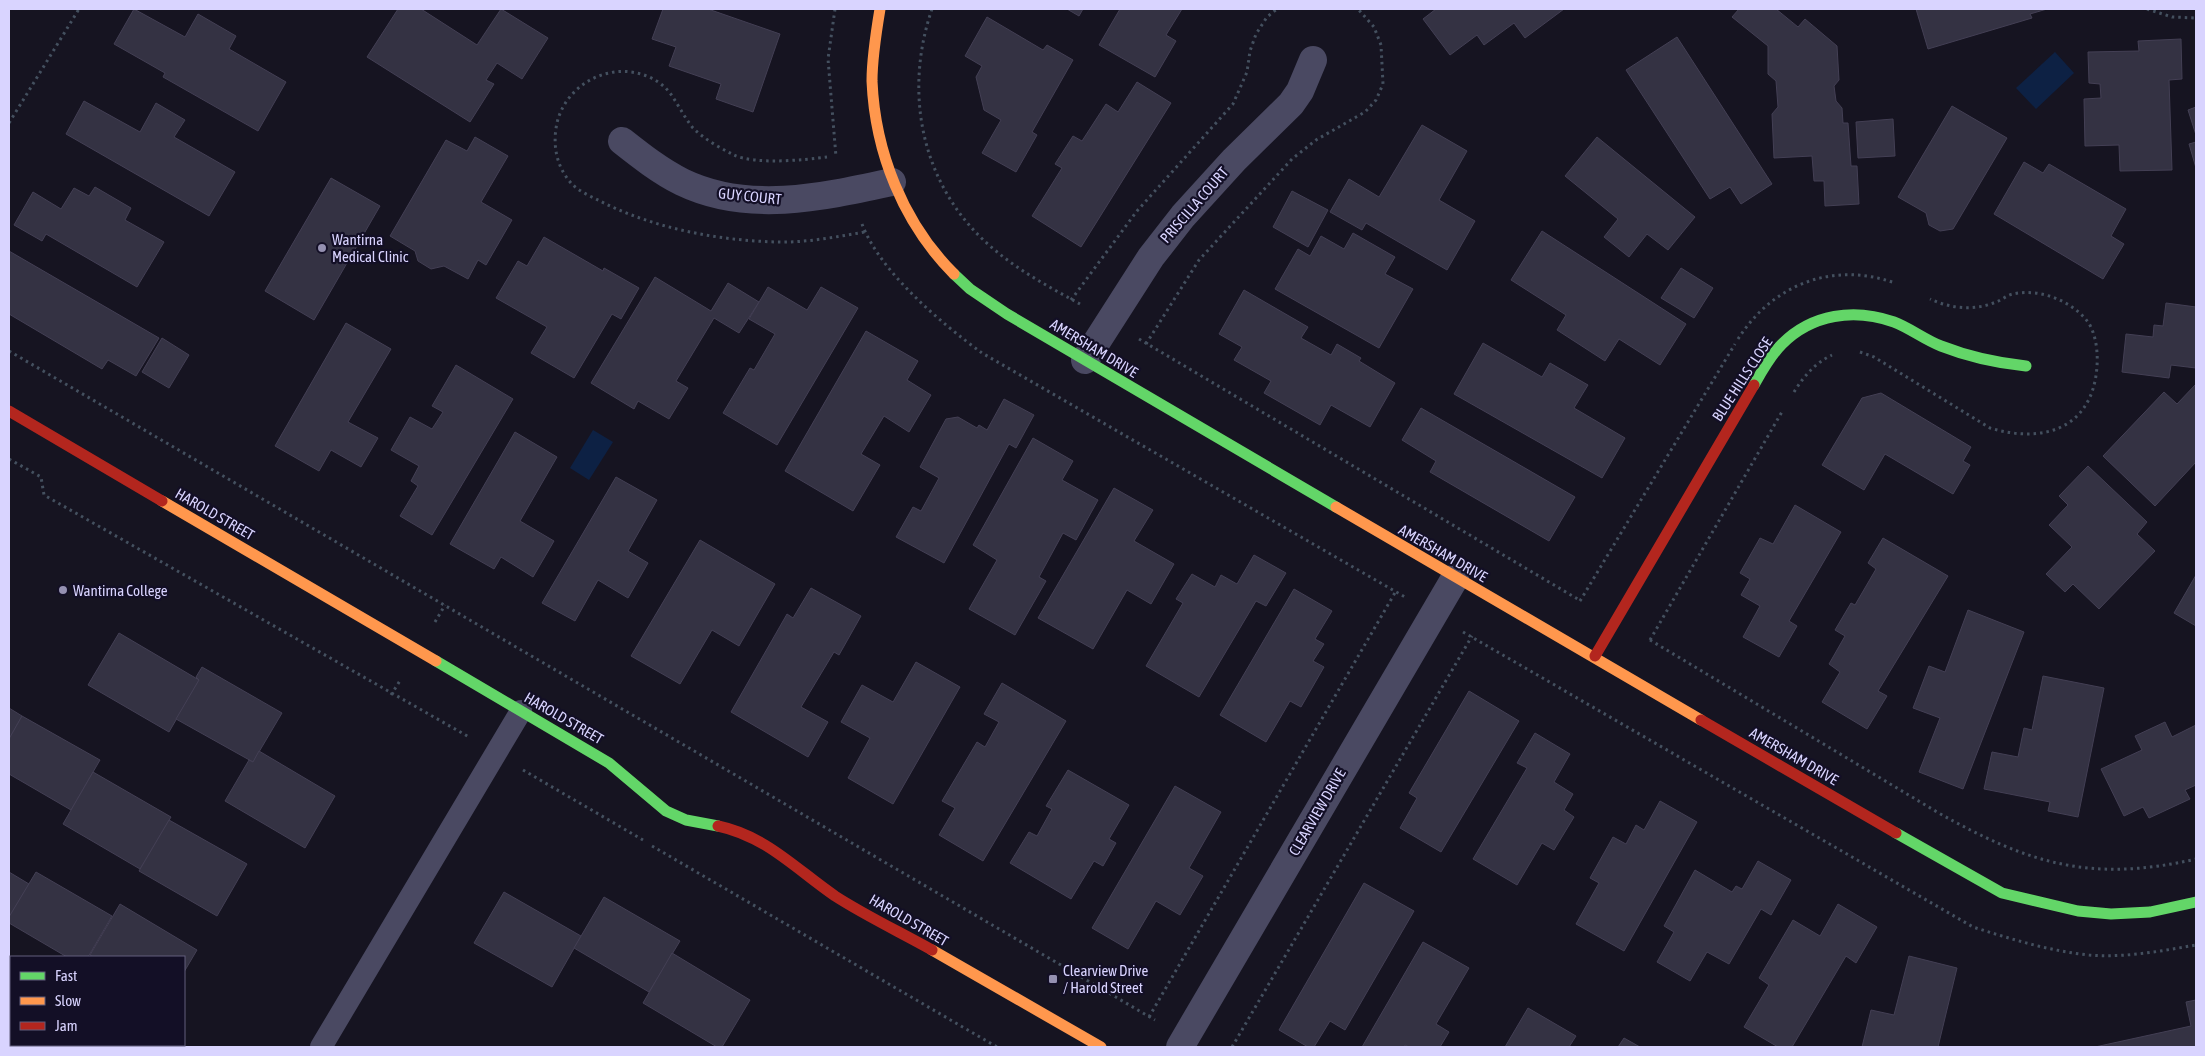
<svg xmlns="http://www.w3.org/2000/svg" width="2205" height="1056" font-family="'Asap Condensed',sans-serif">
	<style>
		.water { fill: #0d2144 }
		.building { fill: #343243; stroke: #433f54 }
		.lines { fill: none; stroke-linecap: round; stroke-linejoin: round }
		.path { stroke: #44505f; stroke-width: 3; stroke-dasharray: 2.5 4; stroke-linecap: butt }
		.lane { stroke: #4a4962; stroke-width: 22 }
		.street { stroke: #4a4962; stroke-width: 28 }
		.fast { stroke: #63d668; stroke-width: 11 }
		.slow { stroke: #ff974d; stroke-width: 11 }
		.jam { stroke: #b3261e; stroke-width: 11 }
		.poi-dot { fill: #9591b1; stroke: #130f26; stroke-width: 2 }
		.labels { text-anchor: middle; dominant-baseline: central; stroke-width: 4.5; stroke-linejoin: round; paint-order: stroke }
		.street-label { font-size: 15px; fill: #d9d4ff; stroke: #130f26 }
		.poi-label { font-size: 15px; fill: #d9d4ff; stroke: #130f26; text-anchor: start }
	</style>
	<rect width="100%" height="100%" fill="#161421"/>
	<g class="water">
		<path d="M2055 52 2074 73 2036 109 2016 88Z"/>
		<path d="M593 430 613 442 589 480 570 468Z"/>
	</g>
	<g class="building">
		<path d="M134 9 185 37 198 14 236 36 229 49 286 82 258 131 163 77 165 73 114 44Z"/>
		<path d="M398 9H421L477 45 501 9 548 38 522 79 497 63 486 80 494 84 470 122 367 57Z"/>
		<path d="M663 9H708L780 34 753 112 716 99 721 84 669 66 676 47 652 39Z"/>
		<path d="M1067 9H1083L1079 16Z"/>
		<path d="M1120 9H1182L1166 35 1176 41 1155 77 1099 45Z"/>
		<path d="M1436 9H1564L1525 38 1514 23 1484 45 1477 35 1450 55 1423 19Z"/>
		<path d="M1739 9H1776L1798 27 1805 19 1837 46 1839 80 1834 86 1836 101 1842 108 1843 123H1848L1851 166H1857L1859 204 1825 206 1824 181H1814L1812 156 1774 158 1772 114 1778 107 1776 81 1768 74V46L1732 17Z"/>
		<path d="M1916 9H2047L2030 14 2032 18 1928 49Z"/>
		<path d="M987 17 1043 50 1047 45 1073 60 1032 132 1037 135 1016 172 982 153 1001 120 984 110 976 77 982 66 965 56Z"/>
		<path d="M1677 37 1772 184 1741 204 1730 187 1710 199 1626 70Z"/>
		<path d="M2181 39 2182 79 2169 80 2172 170 2120 171 2119 145 2085 146 2084 99 2101 98 2100 84 2089 83 2088 52 2139 51 2138 41Z"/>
		<path d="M1137 82 1171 103 1081 247 1032 216 1062 168 1055 164 1073 136 1082 141 1106 104 1118 112Z"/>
		<path d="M84 101 140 132 156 103 185 120 174 137 235 172 209 216 66 134Z"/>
		<path d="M1952 106 2007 138 1953 229 1940 231 1929 225 1926 213 1898 197Z"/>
		<path d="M2196 107V135L2188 110Z"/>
		<path d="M1893 119 1895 156 1858 158 1856 122Z"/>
		<path d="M1422 125 1467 151 1439 200 1475 221 1447 270 1366 223 1362 230 1330 212 1349 179 1379 197Z"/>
		<path d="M475 137 508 156 481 202 512 220 486 265 478 260 468 279 444 266 431 269 418 261 415 251 390 236 446 140 467 151Z"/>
		<path d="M1597 137 1695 217 1668 250 1647 234 1629 257 1604 237 1618 219 1565 176Z"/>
		<path d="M2196 142V168L2189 144Z"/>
		<path d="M2024 162 2043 173 2049 164 2126 209 2111 236 2124 244 2103 279 1994 214Z"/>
		<path d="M331 178 380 206 314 320 265 291Z"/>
		<path d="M95 187 131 208 125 220 164 242 137 287 46 234 42 241 14 225 33 192 61 209 74 188 89 196Z"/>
		<path d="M1292 191 1328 210 1308 247 1273 227Z"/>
		<path d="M1542 231 1686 324 1660 365 1619 339 1605 361 1557 330 1566 315 1511 280Z"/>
		<path d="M1353 233 1395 257 1385 274 1413 289 1379 348 1275 289 1298 249 1310 256 1321 236 1344 249Z"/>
		<path d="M544 237 603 271 604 268 639 288 621 319 612 314 574 378 531 353 547 327 496 298 518 261 527 266Z"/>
		<path d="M9 251 159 338 136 376 108 360 102 369 9 314Z"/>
		<path d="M1681 268 1713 288 1694 318 1661 298Z"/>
		<path d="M655 277 711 311 728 283 759 302 739 333 714 318 676 381 688 388 669 419 638 401 634 409 591 383Z"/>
		<path d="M768 287 807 310 821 287 858 308 777 445 723 413 750 368 754 370 775 334 749 319Z"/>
		<path d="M1244 290 1308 327 1301 338 1331 355 1337 344 1361 358 1359 361 1395 383 1370 427 1331 405 1320 425 1264 393 1271 381 1234 360 1242 347 1219 334Z"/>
		<path d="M2166 303 2196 307V368L2171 365 2169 378 2122 372 2126 334 2153 337 2154 325 2163 326Z"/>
		<path d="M346 323 391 349 348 422 378 438 361 467 331 450 319 471 275 446Z"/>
		<path d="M866 331 918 361 907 380 931 395 909 432 884 416 861 454 880 465 853 511 785 471Z"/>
		<path d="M162 338 189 355 169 388 142 372Z"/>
		<path d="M1483 343 1542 377 1550 363 1588 385 1574 408 1625 438 1602 478 1454 394Z"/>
		<path d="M456 365 513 399 432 535 400 516 418 486 411 481 419 466 391 450 410 417 432 429 443 412 432 406Z"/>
		<path d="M2196 384V462L2155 506 2103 456 2164 392 2177 404Z"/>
		<path d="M1881 393 1971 447 1963 461 1970 465 1953 494 1885 454 1864 490 1822 465 1862 398Z"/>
		<path d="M1004 399 1034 415 1016 448 1009 444 944 563 896 537 913 507 921 511 939 478 920 467 946 419 958 417 977 428 979 425 987 430Z"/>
		<path d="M1421 408 1575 497 1549 541 1430 472 1436 461 1402 440Z"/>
		<path d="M515 432 557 457 520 521 554 541 533 577 501 557 494 569 450 544Z"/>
		<path d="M1033 438 1073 461 1062 480 1098 500 1076 540 1063 533 1039 577 1046 581 1015 635 969 609 997 560 973 545Z"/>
		<path d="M2088 466 2147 522 2137 534 2155 551 2099 609 2073 584 2065 592 2046 574 2072 547 2049 525 2068 505 2059 496Z"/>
		<path d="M616 477 657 500 628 551 648 563 628 598 598 580 575 621 542 603Z"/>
		<path d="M1114 488 1153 510 1134 541 1174 564 1151 604 1127 590 1093 649 1038 618Z"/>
		<path d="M1795 505 1841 532 1789 621 1797 626 1779 657 1743 637 1760 606 1741 595 1750 579 1740 573 1760 538 1773 544Z"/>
		<path d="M1883 538 1948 576 1878 691 1887 696 1867 729 1822 702 1840 672 1829 664 1845 636 1835 630 1851 603 1855 605 1876 569 1868 563Z"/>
		<path d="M700 540 775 584 739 646 712 630 680 684 631 656Z"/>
		<path d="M1254 555 1286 573 1266 606 1256 601 1199 697 1146 666 1183 603 1176 599 1192 574 1215 587 1221 575 1237 584Z"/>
		<path d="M2196 575V626L2174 613Z"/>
		<path d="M811 588 861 616 839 655 834 652 801 707 828 722 808 757 731 712 787 614 793 618Z"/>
		<path d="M1294 589 1332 611 1315 639 1324 644 1313 661 1324 667 1301 707 1290 701 1266 742 1220 715Z"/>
		<path d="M1968 610 2024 632 1963 789 1919 772 1940 718 1913 708 1929 666 1945 672Z"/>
		<path d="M119 633 199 680 169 732 88 685Z"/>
		<path d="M916 662 960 687 893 804 848 778 870 738 841 722 862 685 893 702Z"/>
		<path d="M202 667 282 713 253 762 176 719 199 680 196 677Z"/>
		<path d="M2043 676 2104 688 2078 817 2048 811 2050 802 1984 789 1992 752 2018 757 2024 728 2032 730Z"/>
		<path d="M1002 683 1066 721 983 861 939 835 955 808 942 801 977 742 985 747 999 722 984 714Z"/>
		<path d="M1469 691 1519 721 1441 852 1400 828 1417 798 1409 793Z"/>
		<path d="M9 708 22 716 9 739Z"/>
		<path d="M22 716 100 760 71 810 9 774V739Z"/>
		<path d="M2165 722 2172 737 2196 725V785L2185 790 2190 799 2149 818 2143 807 2124 816 2101 769 2142 750 2135 736Z"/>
		<path d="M1535 733 1570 754 1554 782 1573 794 1564 810 1574 817 1554 850 1542 843 1517 885 1473 859 1527 768 1517 763Z"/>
		<path d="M259 751 335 796 305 848 225 801 249 760 253 762Z"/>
		<path d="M1068 770 1129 805 1109 839 1116 843 1103 866 1094 861 1071 899 1010 863 1029 832 1037 836 1052 809 1046 806Z"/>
		<path d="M93 772 171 817 140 869 63 824Z"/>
		<path d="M1175 786 1221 812 1189 868 1203 876 1180 915 1156 901 1128 949 1092 928Z"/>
		<path d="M1660 801 1697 822 1624 951 1576 924 1599 883 1590 878 1613 837 1626 844 1636 825 1644 830Z"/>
		<path d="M169 820 247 864 217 916 139 871Z"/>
		<path d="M1758 861 1791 880 1771 915 1761 909 1729 964 1707 952 1690 981 1657 962 1674 932 1664 926 1695 870 1732 892 1736 886 1742 889Z"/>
		<path d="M9 872 29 884 9 917Z"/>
		<path d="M36 872 112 916 88 957H67L9 923V917Z"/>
		<path d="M1364 883 1414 911 1345 1030 1330 1021 1314 1047H1308L1279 1030Z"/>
		<path d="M504 892 581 936 552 987 474 943Z"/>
		<path d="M604 897 680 941 649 992 574 948Z"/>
		<path d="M120 904 197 950 184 972V957H94L90 955Z"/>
		<path d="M1838 904 1877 927 1856 963 1846 956 1792 1047H1778L1744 1027 1769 985 1759 978 1793 920 1820 936Z"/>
		<path d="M1423 942 1469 968 1436 1024 1449 1032 1440 1047H1409L1405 1045 1404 1047H1362Z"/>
		<path d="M672 953 750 1000 722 1047H717L643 1003Z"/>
		<path d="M1909 956 1957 968 1938 1047H1862L1871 1010 1894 1015Z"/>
		<path d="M2196 1000V1047H2095L2191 1026 2186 1002Z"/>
		<path d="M1528 1008 1576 1036 1569 1047H1505Z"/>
		<path d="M9 1026 11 1028V1045H41L46 1047H9Z"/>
		<path d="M1624 1038 1640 1047H1618Z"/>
		<path d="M84 1045H130L134 1047H83Z"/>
	</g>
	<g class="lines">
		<g class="path">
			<path d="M835 9 828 59 836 157"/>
			<path d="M932 9C902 96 923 192 996 251 1021 272 1051 288 1080 304"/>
			<path d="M2147 9 2172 17 2196 18"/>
			<path d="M9 123 79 9"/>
			<path d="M827 157C804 160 755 165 734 155 720 148 704 139 693 128 684 117 678 104 670 93 656 75 630 68 609 73 585 78 565 96 558 119 552 141 555 165 571 183 578 191 590 196 600 201 653 228 715 240 775 242 805 243 835 237 865 232"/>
			<path d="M862 224C880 272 941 323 982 353L1405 597"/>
			<path d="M1071 300 1137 211 1233 104 1247 72 1250 51 1256 34 1267 17 1277 9"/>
			<path d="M1139 339 1581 601"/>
			<path d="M1738 339C1773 284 1833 261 1895 283"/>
			<path d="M1146 344 1199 260 1292 159 1316 140 1365 112 1376 100 1383 84 1381 45 1374 27 1358 9"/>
			<path d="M9 351 1155 1020"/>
			<path d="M1860 352 1874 357 1990 428C2043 444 2093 429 2097 366 2098 352 2096 334 2088 322 2072 301 2040 288 2013 294 2007 295 2002 300 1996 302 1974 311 1952 309 1930 299"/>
			<path d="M1794 392C1804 376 1815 363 1832 355"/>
			<path d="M9 459 41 477 44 495 469 737"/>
			<path d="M1580 601 1735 344"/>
			<path d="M435 622 445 605"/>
			<path d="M1463 632 1973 927C2011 939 2049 951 2089 955 2125 958 2161 951 2196 945"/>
			<path d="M1650 640 1783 410"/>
			<path d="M1650 640 1937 812C2029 864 2091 883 2196 859"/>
			<path d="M391 695 401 679"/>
			<path d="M523 770 643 840"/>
			<path d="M652 846 997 1047"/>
			<path d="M1149 1017 1396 591"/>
			<path d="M1232 1047 1472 636"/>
		</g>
		<path class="lane" d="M321 1047 521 711"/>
		<g class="street">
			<path d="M622 141C641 156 660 171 682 182 748 214 823 197 892 182"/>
			<path d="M1085 360 1151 257 1183 216 1234 160 1291 104 1300 91 1313 60"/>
			<path d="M1180 1047 1455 578"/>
		</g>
		<g class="fast">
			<path d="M954 274 970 289 1007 314 1336 507"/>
			<path d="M1754 385C1762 371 1770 356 1782 344 1812 314 1854 308 1894 322 1910 328 1925 340 1941 346 1969 357 1997 363 2026 366"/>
			<path d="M436 661 609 763 666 811 686 820 718 826"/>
			<path d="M1896 833 2002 893 2078 911 2111 914 2150 912 2196 902"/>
		</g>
		<g class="slow">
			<path d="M880 9C876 33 872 57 872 81 875 152 903 223 954 274"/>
			<path d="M162 501 436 661"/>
			<path d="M1336 507 1701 720"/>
			<path d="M932 950 1101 1047"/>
		</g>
		<g class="jam">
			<path d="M9 411 162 501"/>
			<path d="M1595 656 1754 385"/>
			<path d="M1701 720 1896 833"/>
			<path d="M718 826C766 836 797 870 835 896 866 916 900 932 932 950"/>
		</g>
	</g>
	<g class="poi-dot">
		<circle cx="322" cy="248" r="5"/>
		<circle cx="63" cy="590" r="5"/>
		<rect x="1048" y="974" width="10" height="10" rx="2.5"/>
	</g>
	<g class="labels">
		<g class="street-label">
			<text transform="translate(750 196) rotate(6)">GUY COURT</text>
			<text transform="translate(1194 205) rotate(-49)">PRISCILLA COURT</text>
			<text transform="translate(1094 348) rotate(31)">AMERSHAM DRIVE</text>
			<text transform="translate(1742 379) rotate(-57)">BLUE HILLS CLOSE</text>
			<text transform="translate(215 514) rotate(30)">HAROLD STREET</text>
			<text transform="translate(1443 553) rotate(30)">AMERSHAM DRIVE</text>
			<text transform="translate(564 718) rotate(30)">HAROLD STREET</text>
			<text transform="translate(1794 756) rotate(30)">AMERSHAM DRIVE</text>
			<text transform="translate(1317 812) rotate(-60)">CLEARVIEW DRIVE</text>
			<text transform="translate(909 920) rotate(30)">HAROLD STREET</text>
		</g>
		<g class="poi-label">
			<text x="332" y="239">Wantirna<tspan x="332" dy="17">Medical Clinic</tspan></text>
			<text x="73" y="590">Wantirna College</text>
			<text x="1063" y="970">Clearview Drive<tspan x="1063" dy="17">/ Harold Street</tspan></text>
		</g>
	</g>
	<rect width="2205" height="1056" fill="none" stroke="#d9d4ff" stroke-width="20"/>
	<rect x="10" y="956" width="175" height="90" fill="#130f26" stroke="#625e7d"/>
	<rect x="20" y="972" width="25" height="8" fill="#63d668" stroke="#625e7d"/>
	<text x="55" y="981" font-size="15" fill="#d9d4ff">Fast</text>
	<rect x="20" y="997" width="25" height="8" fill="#ff974d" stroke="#625e7d"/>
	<text x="55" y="1006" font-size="15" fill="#d9d4ff">Slow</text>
	<rect x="20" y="1022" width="25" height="8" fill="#b3261e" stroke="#625e7d"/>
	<text x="55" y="1031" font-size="15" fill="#d9d4ff">Jam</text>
</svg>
